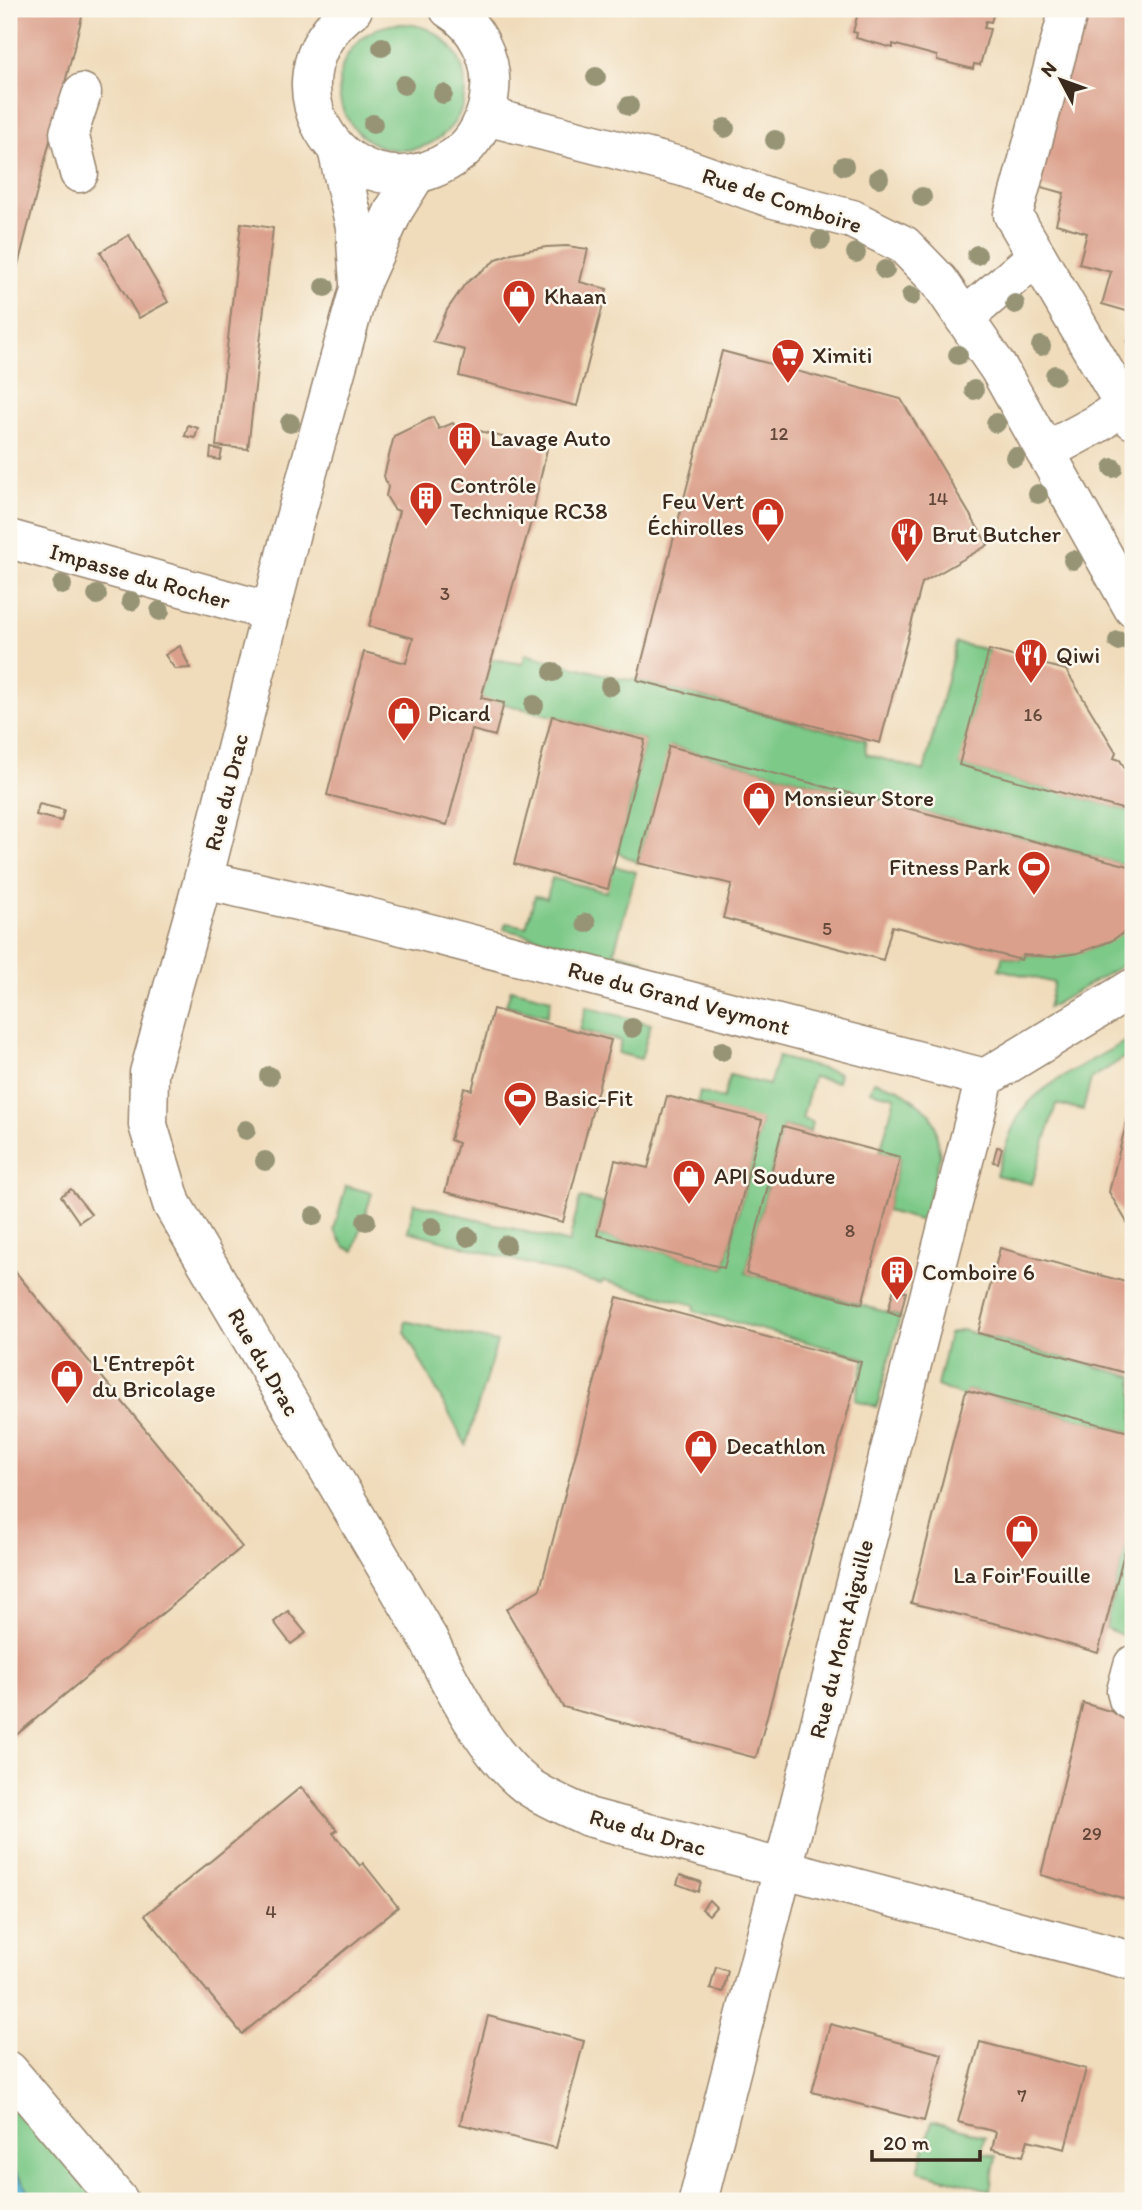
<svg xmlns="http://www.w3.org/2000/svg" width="1142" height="2210" font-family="Itim,sans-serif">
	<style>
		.green { fill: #7dc988; stroke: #5c7a53; stroke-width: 2 }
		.water { fill: #51b1d0; stroke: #466e77; stroke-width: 2 }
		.building { fill: #dba08c }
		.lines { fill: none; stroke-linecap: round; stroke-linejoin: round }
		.minor-casing { stroke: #96836c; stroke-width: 41 }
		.minor { stroke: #fff; stroke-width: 38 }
		.tree { fill: #979476 }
		.labels { text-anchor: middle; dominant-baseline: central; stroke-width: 5; stroke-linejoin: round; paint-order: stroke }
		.number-label { font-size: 19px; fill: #63483a }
		.street-label { font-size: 23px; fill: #3b2a1e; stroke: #fbf7ec }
		.poi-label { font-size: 23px; fill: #3b2a1e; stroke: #fbf7ec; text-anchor: start }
	</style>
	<rect width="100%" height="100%" fill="#fbf7ec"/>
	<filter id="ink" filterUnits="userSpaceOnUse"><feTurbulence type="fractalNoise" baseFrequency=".0143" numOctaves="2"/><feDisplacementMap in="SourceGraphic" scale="14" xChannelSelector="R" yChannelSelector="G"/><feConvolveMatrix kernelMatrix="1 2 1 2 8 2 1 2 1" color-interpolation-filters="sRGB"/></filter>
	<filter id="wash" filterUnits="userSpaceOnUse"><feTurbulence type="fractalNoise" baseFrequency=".00686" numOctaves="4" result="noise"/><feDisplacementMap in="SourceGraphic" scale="28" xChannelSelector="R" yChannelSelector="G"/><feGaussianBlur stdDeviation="1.57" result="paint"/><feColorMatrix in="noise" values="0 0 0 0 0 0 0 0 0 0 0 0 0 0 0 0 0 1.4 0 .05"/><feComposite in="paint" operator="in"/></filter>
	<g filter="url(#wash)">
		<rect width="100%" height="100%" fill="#f0dcbb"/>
		<g class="green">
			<circle cx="402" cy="87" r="63"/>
			<path d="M956 643 989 650 960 765 1133 812V867L670 746 638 863 617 852 645 740 481 698 492 659 523 664 525 654 622 679 637 680 865 740 866 754 924 771Z"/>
			<path d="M614 866 636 872 614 952 644 960V965L504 929 506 923 526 927 535 896 547 898 552 878 606 892Z"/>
			<path d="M1133 926V959L1048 1008 1054 983 999 969 1003 956 1021 960 1023 955C1068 959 1096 951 1133 926Z"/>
			<path d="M511 989 551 999 547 1016 506 1005Z"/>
			<path d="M586 1007 651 1024 641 1059 618 1053 621 1041 580 1030Z"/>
			<path d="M1133 1037V1052L1091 1079 1083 1110 1056 1104 1032 1184 996 1175C1004 1153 1011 1123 1027 1105 1047 1081 1105 1054 1133 1037Z"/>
			<path d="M778 1057 839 1073 837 1082 813 1077 802 1119 812 1122 810 1132 783 1126 746 1273 900 1316 877 1407 855 1400 865 1358 694 1311 695 1305 603 1281 601 1284 408 1231 414 1203 569 1243 580 1198 604 1204 597 1235 724 1268 762 1121 697 1104 700 1092 723 1099 730 1075 769 1085Z"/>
			<path d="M874 1081 899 1089 930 1113 935 1125 940 1156 923 1221 886 1211 900 1158 880 1152 895 1097 870 1091Z"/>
			<path d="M346 1186 372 1193 354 1251 345 1247 334 1230Z"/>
			<path d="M405 1321 497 1342 466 1445 405 1332Z"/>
			<path d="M962 1330 1133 1377V1433L967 1390 964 1397 937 1386 949 1334Z"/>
			<path d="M1133 1519V1612L1126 1637 1105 1628Z"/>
			<path d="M9 2089 104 2201H36L9 2163Z"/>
			<path d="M932 2121 985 2137 982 2152 996 2156 990 2190 918 2171Z"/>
		</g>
		<path class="water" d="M9 2163 36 2201H9Z"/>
		<g id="blocks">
			<g class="building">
				<path d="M9 9H84L10 296H9Z"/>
				<path d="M859 9H995L991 22 986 21 984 28 990 29 980 65 974 64 973 69 937 60V56L893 44V48L856 38 857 33 853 32Z"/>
				<path d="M1077 9H1133V313L1102 304 1111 272 1079 264 1087 233 1056 224 1064 193 1030 184Z"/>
				<path d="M241 223 273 228 248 449 216 446Z"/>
				<path d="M129 235 168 302 139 318 100 252Z"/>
				<path d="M567 246 588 249 580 282 607 289 577 406 459 376 465 350 433 342 447 310 465 284 497 259 512 253 546 247Z"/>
				<path d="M1132 321 1133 322V346L1127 344Z"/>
				<path d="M722 351 901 399 988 545 922 583 880 743 637 680Z"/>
				<path d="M433 417 439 429 453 423 462 437 465 427 547 449 530 525 481 698 504 703 495 736 472 730 447 825 327 795 364 652 406 663 413 638 369 626 399 511 394 509 386 496 388 487 384 476 394 436Z"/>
				<path d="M188 425 198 428 195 438 185 436Z"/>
				<path d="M211 448 222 450 220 460 210 458Z"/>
				<path d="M180 646 190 668 175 669 165 655Z"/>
				<path d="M989 650 1066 670 1116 752 1114 758 1120 760 1133 783V812L959 765Z"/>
				<path d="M552 716 645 740 608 889 514 864Z"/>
				<path d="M669 746 1133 867V926L1111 941 1078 953 1052 957 1023 955 1021 960 892 926 883 960 723 918 732 884 638 863Z"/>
				<path d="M39 804 64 810 61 821 36 815Z"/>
				<path d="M493 1009 611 1040 563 1222 445 1192 458 1143 450 1140 464 1088 472 1090Z"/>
				<path d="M667 1096 762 1120 724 1268 597 1235 615 1160 648 1168Z"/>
				<path d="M1132 1100H1133V1226L1128 1224 1109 1192Z"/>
				<path d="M783 1126 900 1157 862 1304 746 1273Z"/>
				<path d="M997 1147 1002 1148 998 1163 993 1162Z"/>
				<path d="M71 1189 91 1214 79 1222 61 1196Z"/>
				<path d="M1000 1248 1133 1284V1375L978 1333Z"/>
				<path d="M9 1264 242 1547 9 1741Z"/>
				<path d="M894 1288 906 1292 900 1316 888 1311Z"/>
				<path d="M617 1297 861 1362 756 1758 563 1707 506 1609 540 1589Z"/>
				<path d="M966 1390 1133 1433V1519L1098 1653 1010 1627 911 1603Z"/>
				<path d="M288 1611 306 1633 291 1644 274 1622Z"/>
				<path d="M1083 1703 1133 1718V1901L1041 1875Z"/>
				<path d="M301 1787 337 1830 333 1833 360 1866 363 1863 398 1907 242 2034 145 1915Z"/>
				<path d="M680 1875 701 1882 698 1892 677 1884Z"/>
				<path d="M709 1900 716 1907 709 1915 702 1909Z"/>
				<path d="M716 1967 728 1971 723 1992 710 1989Z"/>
				<path d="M488 2016 584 2041 556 2148 460 2124Z"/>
				<path d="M830 2024 942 2054 924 2121 812 2092Z"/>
				<path d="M980 2042 1086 2069 1065 2149 1028 2140 1023 2156 992 2149 996 2132 958 2122Z"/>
			</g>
		</g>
	</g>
	<g filter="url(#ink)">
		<use href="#blocks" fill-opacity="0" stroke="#96836c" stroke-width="2"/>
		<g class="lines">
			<defs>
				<g id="minor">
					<path d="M353 9C252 84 352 224 453 158 476 143 488 117 490 90 493 59 476 25 449 9"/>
					<path d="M1069 9 1013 215 1133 420"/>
					<path d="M486 116 683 167 774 199 852 219 904 245 939 281 999 369 1133 608"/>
					<path d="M337 149 355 227 359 283"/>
					<path d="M79 173 69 133 82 93"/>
					<path d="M417 173 394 210 360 285 290 536 203 880 149 1073 148 1125 172 1204 429 1640C451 1685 486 1753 525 1784 543 1798 568 1807 588 1817L1133 1961"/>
					<path d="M964 318 1037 256"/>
					<path d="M1045 452 1097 424 1124 405"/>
					<path d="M9 539 271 612"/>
					<path d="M203 880 360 915 985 1078 1133 988"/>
					<path d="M1133 1665 1126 1691 1128 1699 1133 1702"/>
					<path d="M9 2071 119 2201"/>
					<path d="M698 2201 985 1078"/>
				</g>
			</defs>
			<use href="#minor" class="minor-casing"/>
			<use href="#minor" class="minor"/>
		</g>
		<g class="tree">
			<circle cx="382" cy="47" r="10"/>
			<circle cx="596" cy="77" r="10"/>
			<circle cx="404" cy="85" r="10"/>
			<circle cx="443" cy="94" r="10"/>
			<circle cx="629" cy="106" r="10"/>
			<circle cx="373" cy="124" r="10"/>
			<circle cx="725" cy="128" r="10"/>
			<circle cx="775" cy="140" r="10"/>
			<circle cx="844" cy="166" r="10"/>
			<circle cx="879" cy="178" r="10"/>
			<circle cx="922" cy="197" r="10"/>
			<circle cx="821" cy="240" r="10"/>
			<circle cx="856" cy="253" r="10"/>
			<circle cx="977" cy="255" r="10"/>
			<circle cx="885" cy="270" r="10"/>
			<circle cx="325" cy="287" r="10"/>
			<circle cx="911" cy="296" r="10"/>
			<circle cx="1015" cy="304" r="10"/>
			<circle cx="1041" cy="346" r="10"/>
			<circle cx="958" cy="355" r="10"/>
			<circle cx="1055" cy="375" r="10"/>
			<circle cx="974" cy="390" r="10"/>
			<circle cx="290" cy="423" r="10"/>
			<circle cx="996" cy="423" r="10"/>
			<circle cx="1015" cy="457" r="10"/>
			<circle cx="1113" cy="468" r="10"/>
			<circle cx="1038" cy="494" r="10"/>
			<circle cx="1073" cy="560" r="10"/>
			<circle cx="62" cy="585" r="10"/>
			<circle cx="97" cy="595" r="10"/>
			<circle cx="131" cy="601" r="10"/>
			<circle cx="160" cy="611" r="10"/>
			<circle cx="1118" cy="641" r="10"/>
			<circle cx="553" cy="672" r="10"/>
			<circle cx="610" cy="686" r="10"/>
			<circle cx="534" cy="705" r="10"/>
			<circle cx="586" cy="923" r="10"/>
			<circle cx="632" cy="1028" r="10"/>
			<circle cx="722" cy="1051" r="10"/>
			<circle cx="269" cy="1076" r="10"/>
			<circle cx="246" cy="1130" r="10"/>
			<circle cx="265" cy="1161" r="10"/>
			<circle cx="314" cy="1216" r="10"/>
			<circle cx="366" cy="1221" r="10"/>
			<circle cx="432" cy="1227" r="10"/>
			<circle cx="468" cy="1237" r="10"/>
			<circle cx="506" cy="1245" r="10"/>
		</g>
	</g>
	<defs>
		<symbol id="shop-pin" viewBox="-11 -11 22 30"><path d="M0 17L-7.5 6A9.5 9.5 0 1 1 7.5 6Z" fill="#c8321e" stroke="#fbf7ec"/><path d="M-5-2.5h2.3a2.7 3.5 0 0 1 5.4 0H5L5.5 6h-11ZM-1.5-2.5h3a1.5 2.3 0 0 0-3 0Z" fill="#fff"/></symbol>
		<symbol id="supermarket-pin" viewBox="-11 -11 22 30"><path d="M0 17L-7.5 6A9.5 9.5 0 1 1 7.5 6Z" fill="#c8321e" stroke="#fbf7ec"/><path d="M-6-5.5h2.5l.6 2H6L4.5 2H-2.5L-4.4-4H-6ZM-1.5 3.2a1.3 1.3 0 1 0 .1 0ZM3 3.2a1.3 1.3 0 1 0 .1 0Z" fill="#fff"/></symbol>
		<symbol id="building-pin" viewBox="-11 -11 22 30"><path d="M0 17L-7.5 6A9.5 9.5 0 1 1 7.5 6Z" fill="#c8321e" stroke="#fbf7ec"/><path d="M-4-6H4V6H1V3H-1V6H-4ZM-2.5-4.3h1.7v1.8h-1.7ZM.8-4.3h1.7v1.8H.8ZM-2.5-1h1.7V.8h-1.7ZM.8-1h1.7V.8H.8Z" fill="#fff"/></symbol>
		<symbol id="restaurant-pin" viewBox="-11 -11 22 30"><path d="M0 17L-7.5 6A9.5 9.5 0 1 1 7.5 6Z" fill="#c8321e" stroke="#fbf7ec"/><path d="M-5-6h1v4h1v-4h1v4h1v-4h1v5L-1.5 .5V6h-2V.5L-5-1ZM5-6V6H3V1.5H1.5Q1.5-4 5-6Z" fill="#fff"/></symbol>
		<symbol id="stadium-pin" viewBox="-11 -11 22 30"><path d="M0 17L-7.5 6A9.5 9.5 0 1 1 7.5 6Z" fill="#c8321e" stroke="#fbf7ec"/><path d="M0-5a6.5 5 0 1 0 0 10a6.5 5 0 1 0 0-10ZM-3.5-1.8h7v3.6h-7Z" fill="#fff"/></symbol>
	</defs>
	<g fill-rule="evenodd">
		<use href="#shop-pin" x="500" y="277" width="38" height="52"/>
		<use href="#supermarket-pin" x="769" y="336" width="38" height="52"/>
		<use href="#building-pin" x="446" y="419" width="38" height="52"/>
		<use href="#building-pin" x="407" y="479" width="38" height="52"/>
		<use href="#shop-pin" x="749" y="495" width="38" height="52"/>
		<use href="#restaurant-pin" x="888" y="515" width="38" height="52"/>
		<use href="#restaurant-pin" x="1012" y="636" width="38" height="52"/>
		<use href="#shop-pin" x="385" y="694" width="38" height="52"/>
		<use href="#shop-pin" x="740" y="779" width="38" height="52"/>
		<use href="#stadium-pin" x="1015" y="848" width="38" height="52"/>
		<use href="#stadium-pin" x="501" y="1079" width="38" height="52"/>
		<use href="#shop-pin" x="670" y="1157" width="38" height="52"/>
		<use href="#building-pin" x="878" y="1253" width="38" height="52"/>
		<use href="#shop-pin" x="48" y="1357" width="38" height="52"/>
		<use href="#shop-pin" x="682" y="1427" width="38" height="52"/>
		<use href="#shop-pin" x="1003" y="1512" width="38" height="52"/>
	</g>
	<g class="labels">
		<g class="number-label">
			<text x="779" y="433">12</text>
			<text x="938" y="498">14</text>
			<text x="445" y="593">3</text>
			<text x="1033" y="714">16</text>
			<text x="827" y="928">5</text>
			<text x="850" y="1230">8</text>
			<text x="1092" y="1833">29</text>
			<text x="271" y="1911">4</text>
			<text x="1022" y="2095">7</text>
		</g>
		<g class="street-label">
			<text transform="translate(782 200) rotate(18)">Rue de Comboire</text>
			<text transform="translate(140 576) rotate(16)">Impasse du Rocher</text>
			<text transform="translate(226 792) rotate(-76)">Rue du Drac</text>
			<text transform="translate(679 998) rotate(15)">Rue du Grand Veymont</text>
			<text transform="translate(264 1362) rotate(60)">Rue du Drac</text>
			<text transform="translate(841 1639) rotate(-76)">Rue du Mont Aiguille</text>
			<text transform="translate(648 1832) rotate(16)">Rue du Drac</text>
		</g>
		<g class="poi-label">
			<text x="544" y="296">Khaan</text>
			<text x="812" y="355">Ximiti</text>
			<text x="490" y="438">Lavage Auto</text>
			<text x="450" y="485">Contrôle<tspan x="450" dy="26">Technique RC38</tspan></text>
			<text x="744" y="501" text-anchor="end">Feu Vert<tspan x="744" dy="26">Échirolles</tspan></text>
			<text x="932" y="534">Brut Butcher</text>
			<text x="1056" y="655">Qiwi</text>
			<text x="428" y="713">Picard</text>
			<text x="784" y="798">Monsieur Store</text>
			<text x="1010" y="867" text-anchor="end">Fitness Park</text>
			<text x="544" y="1098">Basic-Fit</text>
			<text x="714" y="1176">API Soudure</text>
			<text x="922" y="1272">Comboire 6</text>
			<text x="92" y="1363">L'Entrepôt<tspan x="92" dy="26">du Bricolage</tspan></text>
			<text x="726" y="1446">Decathlon</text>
			<text x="1022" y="1575" text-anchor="middle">La Foir'Fouille</text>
		</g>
	</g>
	<rect width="1142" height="2210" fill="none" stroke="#fbf7ec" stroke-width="35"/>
	<g transform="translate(1061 80) rotate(311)" stroke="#fbf7ec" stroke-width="5" paint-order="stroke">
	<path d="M0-5L12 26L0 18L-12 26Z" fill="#3b2a1e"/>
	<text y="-10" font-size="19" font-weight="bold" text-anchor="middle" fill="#3b2a1e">N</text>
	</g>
	<path d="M872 2150v10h108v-10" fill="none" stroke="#3b2a1e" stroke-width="3.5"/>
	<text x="883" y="2150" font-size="21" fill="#3b2a1e" stroke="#fbf7ec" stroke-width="5" paint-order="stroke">20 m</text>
</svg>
